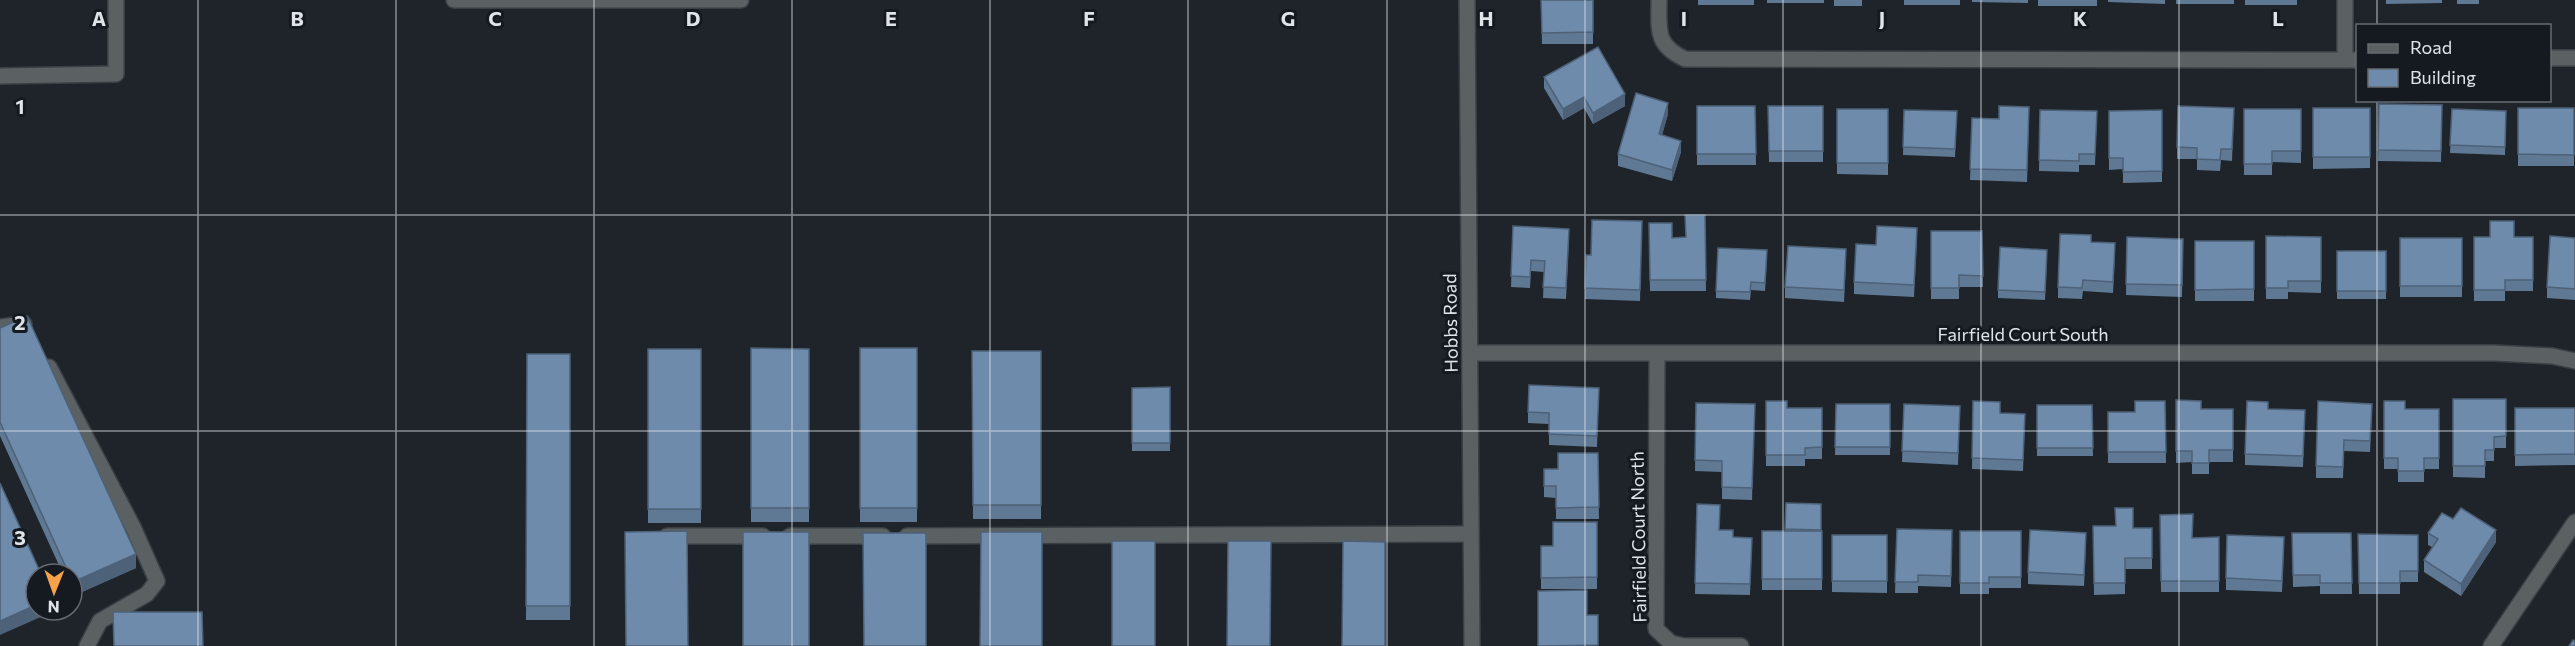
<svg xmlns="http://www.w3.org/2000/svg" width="2575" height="646" font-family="Commissioner,sans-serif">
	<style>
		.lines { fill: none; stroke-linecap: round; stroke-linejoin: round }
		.minor-casing { stroke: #393f45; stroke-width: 18 }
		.minor { stroke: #5b6162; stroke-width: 15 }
		.wall { fill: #5f7893 }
		.shaded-wall { fill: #4d6178 }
		.building { fill: #6e8bab; stroke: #4d6178; stroke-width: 1.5 }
		.grid { fill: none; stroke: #e0e4e9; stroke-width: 1.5; stroke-opacity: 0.55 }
		.labels { text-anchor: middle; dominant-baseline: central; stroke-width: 6; stroke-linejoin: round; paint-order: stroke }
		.street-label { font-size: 18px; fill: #e0e4e9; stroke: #151a21 }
		.grid-label { font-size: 20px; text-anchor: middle; font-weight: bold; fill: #e0e4e9; stroke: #151a21; stroke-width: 6; stroke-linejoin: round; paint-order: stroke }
	</style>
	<rect width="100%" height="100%" fill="#1e242a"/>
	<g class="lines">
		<defs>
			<g id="minor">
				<path d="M454 0H741"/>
				<path d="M1467 0 1472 646"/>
				<path d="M1659 0C1659 30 1655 45 1685 59L2358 60"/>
				<path d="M2345 0V60"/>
				<path d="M2550 58H2575"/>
				<path d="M0 76 116 74V0"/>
				<path d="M0 327 24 324"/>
				<path d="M1470 353H2494L2552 356 2575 361"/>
				<path d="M1657 355 1656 629 1671 643 1684 646H1741"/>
				<path d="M49 367 133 527 157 581 147 594 100 621 87 646"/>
				<path d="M667 536H763"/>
				<path d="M790 536H883"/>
				<path d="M907 536 1471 534"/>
				<path d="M2491 646 2575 522"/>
			</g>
		</defs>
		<use href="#minor" class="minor-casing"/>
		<use href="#minor" class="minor"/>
	</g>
	<g class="wall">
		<path d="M1541 0H1593V44H1542Z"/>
		<rect x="1698" y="0" width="56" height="5"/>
		<rect x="1767" y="0" width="57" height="3"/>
		<rect x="1834" y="0" width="28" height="6"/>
		<rect x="1904" y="0" width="56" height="5"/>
		<path d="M1972 0H2028V3L1972 2Z"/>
		<rect x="2038" y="0" width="59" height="6"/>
		<path d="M2108 0H2165V4L2108 2Z"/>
		<rect x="2176" y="0" width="58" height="4"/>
		<rect x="2245" y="0" width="52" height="5"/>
		<path d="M2386 0H2442V3L2386 4Z"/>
		<rect x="2457" y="0" width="22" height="4"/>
		<path d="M1544 77 1625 106 1593 124 1584 108 1563 120 1544 88Z"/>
		<path d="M2379 104 2442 105 2441 162 2378 161Z"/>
		<path d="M1697 106H1755L1756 165H1697Z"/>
		<path d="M1768 106H1823V162H1769Z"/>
		<path d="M2234 108 2232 161 2221 160 2220 171 2197 170V159H2177V147Z"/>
		<path d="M2313 108H2370V168L2313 169Z"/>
		<rect x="2518" y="108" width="56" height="58"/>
		<path d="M1837 109H1888V175L1837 174Z"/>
		<path d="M2244 109H2301V163L2272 162V175H2244Z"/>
		<path d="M2452 109 2506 111 2505 155 2450 153Z"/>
		<path d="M1904 110 1957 111 1955 157 1903 155Z"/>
		<path d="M2040 110 2097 111 2095 165H2079V172L2039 171Z"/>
		<path d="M2162 110V182L2123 183V169L2109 170V111Z"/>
		<path d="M1668 114 1662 135 1681 152 1672 181 1618 166V154Z"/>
		<path d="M1972 118H2029L2027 182 1970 180Z"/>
		<path d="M1705 215 1706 291H1650L1649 223 1672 238 1685 237Z"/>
		<path d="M1642 221 1640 301 1585 299 1586 255H1591Z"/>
		<path d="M1513 226 1569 240 1566 299 1543 298 1544 272 1531 271 1530 288 1511 287Z"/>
		<path d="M1931 231H1982L1983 287H1959V299H1931Z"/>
		<path d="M2266 236 2321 237V293L2288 292V299H2266Z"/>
		<path d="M2127 237 2183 239 2182 297 2126 295Z"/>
		<path d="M2474 237H2533V291H2505V301H2474Z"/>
		<rect x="2400" y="238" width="62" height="59"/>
		<path d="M2575 238V300L2547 298V287Z"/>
		<path d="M1917 239 1914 297 1854 294V282L1876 245Z"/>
		<rect x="2195" y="241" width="59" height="60"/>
		<path d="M2091 242 2115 255 2113 293 2083 291 2082 299 2058 298V287Z"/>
		<rect x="2337" y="251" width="49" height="48"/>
		<path d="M1767 258 1765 291 1751 290 1750 300 1716 298V291Z"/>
		<path d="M2047 258 2045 300 1998 298V290Z"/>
		<path d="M1846 261 1844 302 1785 298V287Z"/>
		<path d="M0 328 136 568 73 596 72 574H63L0 436Z"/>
		<path d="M751 348 809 349V522H751Z"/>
		<rect x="860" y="348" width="57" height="174"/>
		<rect x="648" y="349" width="53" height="174"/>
		<path d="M972 351H1041V519H973Z"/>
		<path d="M527 354H570V620H526Z"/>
		<path d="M1170 387V451H1132V388Z"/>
		<path d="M1599 388 1597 447 1549 445V424L1528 423V412Z"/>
		<path d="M2453 399H2506V448H2494V461H2485V478L2453 477Z"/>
		<path d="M2176 400 2201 409H2233V462H2209V474H2192V462L2176 463Z"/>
		<path d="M1766 401 1787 408H1822V459H1805V466H1766Z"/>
		<path d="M1973 401 2000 414H2025L2023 471 1972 469Z"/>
		<path d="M2165 401 2166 463H2108V412H2135Z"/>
		<path d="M2384 401 2405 409H2439V469H2424V482H2398V469H2384Z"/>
		<path d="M1696 403 1755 404 1752 500 1722 499V472L1695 471Z"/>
		<path d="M1836 404H1890V455H1835Z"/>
		<path d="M1904 404 1960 406 1958 465 1902 462Z"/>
		<path d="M2037 405H2092L2093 456H2037Z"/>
		<path d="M2515 408H2575V465L2515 466Z"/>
		<path d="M2268 409 2305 410 2303 467 2245 465V454Z"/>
		<path d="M2372 415 2370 452 2344 451 2343 478H2316V466Z"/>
		<path d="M1598 453 1599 519H1556V498L1544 497V469H1558Z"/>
		<path d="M1786 503 1822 531V590H1762V531H1785Z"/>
		<path d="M1697 504 1719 530 1733 537 1752 538 1750 595 1695 594Z"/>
		<path d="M2160 515 2193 538 2219 537V592H2161Z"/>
		<path d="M2453 519 2496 542 2461 596 2424 572V560L2432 547 2428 545V533Z"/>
		<path d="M1597 522V589H1541V546H1553Z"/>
		<path d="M2093 526H2116L2133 528H2152V569H2125V594L2094 595Z"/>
		<path d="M1897 529 1952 530 1951 587 1918 586V593H1895Z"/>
		<path d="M1960 531H2021V588H1989V594H1960Z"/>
		<path d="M2292 533H2351L2352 594H2320V586L2293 587Z"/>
		<path d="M2358 534 2418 535V582H2400V594H2359Z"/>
		<path d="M1832 535H1887V593L1832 592Z"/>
		<path d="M2086 544 2084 586 2028 584V572Z"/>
		<path d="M2284 548 2282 592 2226 590V578Z"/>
	</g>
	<g class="shaded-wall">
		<path d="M1625 94V106L1593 124V113Z"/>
		<path d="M1584 97V108L1563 120V109Z"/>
		<path d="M1668 103V114L1659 146V134Z"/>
		<path d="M1681 141V152L1672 181V170Z"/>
		<path d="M2496 530V542L2461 596V584Z"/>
		<path d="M136 554V568L73 596V582Z"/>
		<path d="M36 605V610H52V612L0 635V621Z"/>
	</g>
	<g class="building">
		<path d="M1541 0H1593V32L1542 33Z"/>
		<path d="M1598 47 1625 94 1593 113 1584 97 1563 109 1544 77Z"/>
		<path d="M1636 93 1668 103 1659 134 1681 141 1672 170 1618 154Z"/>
		<path d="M2379 104 2442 105 2441 151 2378 150Z"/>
		<path d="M1697 106H1755L1756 154H1697Z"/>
		<path d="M1768 106H1823V151H1769Z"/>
		<path d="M1999 106 2029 107 2027 170 1970 169 1972 118 1999 119Z"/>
		<path d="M2178 106 2234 108 2232 149H2221L2220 160 2197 159V148L2177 147Z"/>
		<rect x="2313" y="108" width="57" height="49"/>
		<path d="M2518 108H2574V155L2518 154Z"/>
		<rect x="1837" y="109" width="51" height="54"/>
		<path d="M2244 109H2301V151H2272V164H2244Z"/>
		<path d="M2452 109 2506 111 2505 147 2450 145Z"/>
		<path d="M1904 110 1957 111 1955 149 1903 147Z"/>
		<path d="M2040 110 2097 111 2095 154H2079V161L2039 160Z"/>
		<path d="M2162 110V171L2123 172V158H2109V111Z"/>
		<path d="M1685 215H1705L1706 280H1650L1649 223H1672V238L1686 237Z"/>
		<path d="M1592 220 1642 221 1640 290 1585 288 1586 255H1591Z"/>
		<path d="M2490 221H2514V237H2533V280H2505V290H2474V237H2490Z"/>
		<path d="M1513 226 1569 229 1566 288 1543 287 1545 261 1531 260 1530 277 1511 276Z"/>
		<path d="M1877 226 1917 228 1914 285 1854 282 1856 244 1876 245Z"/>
		<path d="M1931 231H1982L1983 276 1959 275V288H1931Z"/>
		<path d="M2060 234 2091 235V242L2115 243 2113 282 2083 280 2082 288 2058 287Z"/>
		<path d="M2266 236 2321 237V281H2288V288H2266Z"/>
		<path d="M2550 236 2575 238V289L2547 287Z"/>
		<path d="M2127 237 2183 239 2182 285 2126 284Z"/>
		<rect x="2400" y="238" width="62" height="48"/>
		<path d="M2195 241H2254V289L2195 290Z"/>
		<path d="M1788 246 1846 249 1844 290 1785 287Z"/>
		<path d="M2000 247 2047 250 2045 292 1998 290Z"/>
		<path d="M1718 248 1767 250 1765 283 1751 282 1750 292 1716 291Z"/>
		<rect x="2337" y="251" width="49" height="40"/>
		<path d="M27 316 136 554 73 582 72 574H69L0 422V328Z"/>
		<path d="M751 348 809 349V508H751Z"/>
		<rect x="860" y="348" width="57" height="160"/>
		<rect x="648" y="349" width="53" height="160"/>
		<path d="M972 351H1041V505H973Z"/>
		<path d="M527 354H570V606H526Z"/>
		<path d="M1529 385 1599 388 1597 436 1549 434V413L1528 412Z"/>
		<path d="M1170 387V443H1132V388Z"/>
		<path d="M2453 399H2506V436L2494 437V450H2485V466H2453Z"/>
		<path d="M2176 400 2201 401V409H2233V450H2209V463H2192V451H2176Z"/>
		<path d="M1766 401H1787V408H1822V447L1805 448V455H1766Z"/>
		<path d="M1973 401 2000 402V413L2025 414 2023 460 1972 458Z"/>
		<path d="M2135 401H2165L2166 452H2108V412H2135Z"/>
		<path d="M2247 401 2268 402V409L2305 410 2303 456 2245 454Z"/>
		<path d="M2318 401 2372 404 2370 441 2344 440 2343 467 2316 466Z"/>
		<path d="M2384 401H2405V409H2439V458H2424V471H2398V458H2384Z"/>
		<path d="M1696 403 1755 404 1752 488 1722 487V461L1695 460Z"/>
		<path d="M1836 404H1890V447H1835Z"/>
		<path d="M1904 404 1960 406 1958 453 1902 451Z"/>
		<path d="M2037 405H2092L2093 448H2037Z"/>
		<path d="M2515 408H2575V454L2515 455Z"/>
		<path d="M1558 453H1598L1599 507 1556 508V486H1544V469H1558Z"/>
		<path d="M0 483 41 574H36V605L0 621Z"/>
		<path d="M1786 503 1821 504V530L1785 529Z"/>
		<path d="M1697 504 1720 505 1719 530H1733V537L1752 538 1750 584 1695 583Z"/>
		<path d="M2115 508H2133V528H2152V558H2125V583H2094L2093 526H2116Z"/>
		<path d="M2461 508 2496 530 2461 584 2424 560 2438 539 2428 533 2442 513 2453 519Z"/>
		<path d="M2193 514 2192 538 2219 537V581H2161L2160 515Z"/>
		<path d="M1553 522H1597V577L1541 578V546H1553Z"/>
		<path d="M1897 529 1952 530 1951 576 1918 575V582H1895Z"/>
		<path d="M2030 530 2086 533 2084 575 2028 572Z"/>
		<path d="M687 531 688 646H626L625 532Z"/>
		<rect x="1762" y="531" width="60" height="48"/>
		<path d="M1960 531H2021V577H1989V583H1960Z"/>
		<rect x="743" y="532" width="66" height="114"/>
		<path d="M981 532H1042V646H980Z"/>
		<path d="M863 533H926V646H864Z"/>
		<path d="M2292 533H2351L2352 583H2320V575H2293Z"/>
		<path d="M2358 534 2418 535V571H2400V583H2359Z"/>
		<rect x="1832" y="535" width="55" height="46"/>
		<path d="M2227 535 2284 537 2282 581 2226 578Z"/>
		<rect x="1112" y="541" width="43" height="105"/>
		<path d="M1228 541H1271L1270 646H1227Z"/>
		<path d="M1343 541 1385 542V646H1342Z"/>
		<path d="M1587 590V615H1598V645L1538 646V591Z"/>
		<path d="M113 612H202L203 646H114Z"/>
		<path d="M2573 640 2575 641V646H2569Z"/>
	</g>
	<path class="grid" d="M198 0V646M396 0V646M594 0V646M792 0V646M990 0V646M1188 0V646M1387 0V646M1585 0V646M1783 0V646M1981 0V646M2179 0V646M2377 0V26M2377 100V646M0 215H2575M0 431H2575"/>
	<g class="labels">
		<g class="street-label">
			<text transform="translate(1450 323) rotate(-91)">Hobbs Road</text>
			<text x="2023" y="334">Fairfield Court South</text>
			<text transform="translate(1638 537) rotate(-91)">Fairfield Court North</text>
		</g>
	</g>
	<g class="grid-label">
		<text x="99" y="26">A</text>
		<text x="297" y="26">B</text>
		<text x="495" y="26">C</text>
		<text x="693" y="26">D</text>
		<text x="891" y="26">E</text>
		<text x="1089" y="26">F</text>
		<text x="1288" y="26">G</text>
		<text x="1486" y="26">H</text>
		<text x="1684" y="26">I</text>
		<text x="1882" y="26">J</text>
		<text x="2080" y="26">K</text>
		<text x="2278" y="26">L</text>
		<text x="20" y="114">1</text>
		<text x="20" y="330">2</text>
		<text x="20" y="545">3</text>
	</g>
	<rect x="2356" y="24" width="195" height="78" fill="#151a21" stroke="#666b71" stroke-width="1.5"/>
	<rect x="2368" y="44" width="30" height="9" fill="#5b6162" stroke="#666b71" stroke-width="1.5"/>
	<text x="2410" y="54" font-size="18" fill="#e0e4e9">Road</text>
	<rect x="2368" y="69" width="30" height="18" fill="#6e8bab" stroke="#666b71" stroke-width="1.5"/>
	<text x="2410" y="84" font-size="18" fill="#e0e4e9">Building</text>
	<g transform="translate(54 592) rotate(181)"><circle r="28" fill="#151a21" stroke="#666b71" stroke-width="1.5"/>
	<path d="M0-4.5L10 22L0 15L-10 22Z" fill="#f7a248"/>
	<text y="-9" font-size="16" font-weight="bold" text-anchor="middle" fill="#e0e4e9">N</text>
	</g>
</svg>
